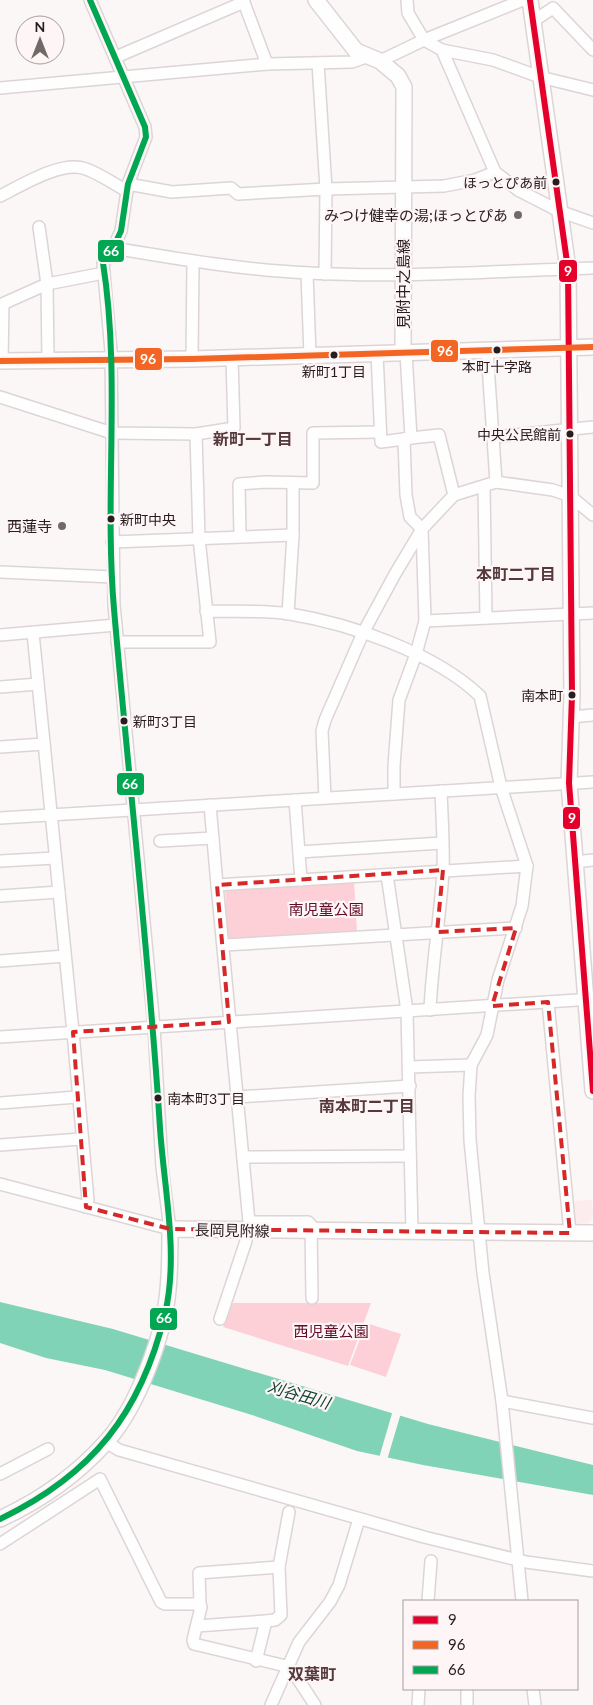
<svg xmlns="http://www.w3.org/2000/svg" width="593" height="1705" font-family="Lato,'Noto Sans JP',sans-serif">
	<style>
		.built { fill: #fdecee }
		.green { fill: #fcd0d6 }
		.water { fill: #81d3b7 }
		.pier { fill: #fbf7f7 }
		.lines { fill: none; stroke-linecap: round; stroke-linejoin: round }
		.minor-casing { stroke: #ddd4d5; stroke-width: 14 }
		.major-casing { stroke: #ddd4d5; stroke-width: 18 }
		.minor { stroke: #fefefe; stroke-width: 11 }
		.major { stroke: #fefefe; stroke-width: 15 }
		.bus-1-casing { stroke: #fdf5f6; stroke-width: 10 }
		.bus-2-casing { stroke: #fdf5f6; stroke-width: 10 }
		.bus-3-casing { stroke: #fdf5f6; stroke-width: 10 }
		.bus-1 { stroke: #e4002b; stroke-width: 6 }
		.bus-2 { stroke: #f26522; stroke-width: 6 }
		.bus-3 { stroke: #00a651; stroke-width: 6 }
		.marked { fill: none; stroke: #d62828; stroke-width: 4; stroke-dasharray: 10 6; stroke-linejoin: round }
		.bus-dot { fill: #281c1d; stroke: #fdf5f6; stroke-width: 2 }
		.poi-dot { fill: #726969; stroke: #fdf5f6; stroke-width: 2 }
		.labels { text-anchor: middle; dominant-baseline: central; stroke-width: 4.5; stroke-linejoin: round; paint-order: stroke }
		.bus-label { font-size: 14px; fill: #281c1d; stroke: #fdf5f6; text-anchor: end }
		.poi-label { font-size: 15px; fill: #281c1d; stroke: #fdf5f6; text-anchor: end }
		.street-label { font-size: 15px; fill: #281c1d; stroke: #fdf5f6 }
		.park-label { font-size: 15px; fill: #630a26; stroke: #fdf5f6 }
		.neighbourhood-label { font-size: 16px; font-weight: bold; fill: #54383c; stroke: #fdf5f6 }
		.water-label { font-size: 16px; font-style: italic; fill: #0f4232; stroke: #fdf5f6 }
		.line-badge { stroke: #fdf5f6; stroke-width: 2 }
		.badge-label { font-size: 14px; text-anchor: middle; font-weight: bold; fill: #fff }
	</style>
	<rect width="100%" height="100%" fill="#fbf7f7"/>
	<path class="built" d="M592 1200 593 1217 589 1223 572 1224 571 1201Z"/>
	<g class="green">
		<path d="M354 880 357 932 228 943 225 888Z"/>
		<path d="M233 1303H371L348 1366 223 1327Z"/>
		<path d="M366 1323 401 1334 386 1377 350 1365Z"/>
	</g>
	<path class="water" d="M0 1302 113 1329 428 1424 593 1465V1495L423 1465 357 1451 252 1415 105 1370 46 1358 0 1343Z"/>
	<path class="pier" d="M393 1410 401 1413 387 1460 379 1458Z"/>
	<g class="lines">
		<defs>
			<g id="minor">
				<path d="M243 0 267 64"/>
				<path d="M407 0 408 13 424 40 442 50 495 172 518 190 559 211 593 223"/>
				<path d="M532 22 553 8 593 50"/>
				<path d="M442 50 493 60 540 77 593 90"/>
				<path d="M116 57 244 2"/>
				<path d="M380 61 424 40 523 0"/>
				<path d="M318 63 326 189 325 274"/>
				<path d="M0 88 267 64 352 62 366 57"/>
				<path d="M128 184 172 192 231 188 238 194 326 189 444 186 475 180 495 172"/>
				<path d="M0 196C22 185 62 160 86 169 100 174 114 184 127 191"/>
				<path d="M39 227 47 284 48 360"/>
				<path d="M113 248C179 259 243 270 309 273 403 278 498 271 593 268"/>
				<path d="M307 273 310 356"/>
				<path d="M0 305 47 284 104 273"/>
				<path d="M487 350 496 482"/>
				<path d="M377 353 381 442 404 439"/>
				<path d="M192 359 193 262"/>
				<path d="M2 361 3 304"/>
				<path d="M0 397 112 433 196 434 234 428 232 358"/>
				<path d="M494 437 593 427"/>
				<path d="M411 438 439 435 454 495"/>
				<path d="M484 486 486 618"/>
				<path d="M240 536 239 484 266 482 313 483V433L380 432"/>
				<path d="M112 542 293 535"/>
				<path d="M0 572 113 577"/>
				<path d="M206 611C234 612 263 610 290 614 351 624 435 653 480 696L501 787 527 866 522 906 498 980 487 1035 471 1065 469 1096 470 1140 483 1273 502 1401 522 1601"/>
				<path d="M288 614 293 535V483"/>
				<path d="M425 621 593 613"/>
				<path d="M33 633 73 1032 88 1200 86 1207"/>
				<path d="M0 635 116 625"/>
				<path d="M117 642H210L199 538 196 434"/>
				<path d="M0 687 38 684"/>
				<path d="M571 717 593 715"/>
				<path d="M0 747 44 744"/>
				<path d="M394 794V766L399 700 416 654 425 621 422 529 410 517 406 495 404 439 411 438 406 353"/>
				<path d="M325 798 322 731 325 720 363 633 395 574 422 529 454 495 496 482 553 490 570 496 593 515"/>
				<path d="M295 800 301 880"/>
				<path d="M210 805 217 885 527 866"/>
				<path d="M0 818 593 782"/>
				<path d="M160 841 213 838"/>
				<path d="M299 852 442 843"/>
				<path d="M0 861 55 858"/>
				<path d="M575 862 593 860"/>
				<path d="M387 875 407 1011 412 1231"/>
				<path d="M217 885 249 1222H308L311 1225 312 1298"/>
				<path d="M0 896 59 892"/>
				<path d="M224 945 516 928"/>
				<path d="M0 961 65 956"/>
				<path d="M548 1002 570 1233"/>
				<path d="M430 1010C432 964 440 918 443 872 444 846 442 818 441 791"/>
				<path d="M0 1037 593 999"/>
				<path d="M409 1067 471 1065"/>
				<path d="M237 1097 410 1086"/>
				<path d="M0 1103 77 1097"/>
				<path d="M0 1145 81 1139"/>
				<path d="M243 1157 410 1156"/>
				<path d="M0 1184 170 1229 162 1167 154 1027 114 605 111 351 103 263 113 248 121 231 128 184 146 137 145 127 90 0"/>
				<path d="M220 1319 246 1241"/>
				<path d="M502 1401 593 1418"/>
				<path d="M106 1442 119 1450 424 1537 526 1562 593 1571"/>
				<path d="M0 1474 48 1449"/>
				<path d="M0 1544 100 1479 161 1602 165 1604H200L201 1607 193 1640 194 1644 290 1667 315 1705"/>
				<path d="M428 1601 431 1561"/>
				<path d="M200 1604 199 1573 279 1567"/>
				<path d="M197 1626 266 1621 275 1620 281 1615 279 1567 289 1512"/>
				<path d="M256 1661 266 1621"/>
				<path d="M467 1689V1705"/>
				<path d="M533 1689 535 1705"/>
				<path d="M271 1705 299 1642 330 1602 339 1585 359 1519"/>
				<path d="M418 1705 419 1689"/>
			</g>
			<g id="major">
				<path d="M316 0 356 51 380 61 398 76 404 87 403 353"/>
				<path d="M530 0 568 269 572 695 569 783 593 1091"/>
				<path d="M0 361 192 359 593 347"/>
				<path d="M0 1519C41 1500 77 1475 107 1441 138 1406 164 1335 168 1290 170 1270 170 1249 170 1229L593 1233"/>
			</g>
		</defs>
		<use href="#minor" class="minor-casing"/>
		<use href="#major" class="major-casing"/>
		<use href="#minor" class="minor"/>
		<use href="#major" class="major"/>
		<defs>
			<path id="bus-1" d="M530 0 568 269 572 695 569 783 593 1091"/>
			<path id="bus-2" d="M0 361 192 359 593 347"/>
			<path id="bus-3" d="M0 1519C92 1475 141 1413 165 1314 179 1254 164 1189 160 1128 149 955 129 783 114 609 104 494 121 377 103 263L113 248 121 231 128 184 146 137 145 127 90 0"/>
		</defs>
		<use href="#bus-1" class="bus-1-casing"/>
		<use href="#bus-2" class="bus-2-casing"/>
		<use href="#bus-3" class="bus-3-casing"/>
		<use href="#bus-1" class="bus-1"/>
		<use href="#bus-2" class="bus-2"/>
		<use href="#bus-3" class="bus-3"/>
	</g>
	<path class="marked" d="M443 870 437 932 516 928 492 1006 548 1002 570 1233 170 1229 86 1207 73 1032 229 1022 217 885Z"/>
	<g class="bus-dot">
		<circle cx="556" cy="182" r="4.5"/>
		<circle cx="497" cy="350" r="4.5"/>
		<circle cx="334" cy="355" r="4.5"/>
		<circle cx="570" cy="434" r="4.5"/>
		<circle cx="111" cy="519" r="4.5"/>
		<circle cx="572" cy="695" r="4.5"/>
		<circle cx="124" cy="721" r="4.5"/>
		<circle cx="158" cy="1098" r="4.5"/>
	</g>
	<g class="poi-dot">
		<circle cx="518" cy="215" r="5"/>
		<circle cx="62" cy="526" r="5"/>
	</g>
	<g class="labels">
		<g class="bus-label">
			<text x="547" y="182">ほっとぴあ前</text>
			<text x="497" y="366" text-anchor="middle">本町十字路</text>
			<text x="334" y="371" text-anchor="middle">新町1丁目</text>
			<text x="561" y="434">中央公民館前</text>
			<text x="120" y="519" text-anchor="start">新町中央</text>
			<text x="563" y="695">南本町</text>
			<text x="133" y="721" text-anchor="start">新町3丁目</text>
			<text x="167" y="1098" text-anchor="start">南本町3丁目</text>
		</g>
		<g class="poi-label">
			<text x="508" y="215">みつけ健幸の湯;ほっとぴあ</text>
			<text x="52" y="526">西蓮寺</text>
		</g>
		<g class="street-label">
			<text transform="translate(403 284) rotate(-90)">見附中之島線</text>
			<text transform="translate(232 1230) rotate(1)">長岡見附線</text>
		</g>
		<g class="park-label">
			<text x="326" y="909">南児童公園</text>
			<text x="331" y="1331">西児童公園</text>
		</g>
		<g class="neighbourhood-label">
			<text x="253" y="438">新町一丁目</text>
			<text x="516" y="573">本町二丁目</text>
			<text x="367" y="1105">南本町二丁目</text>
			<text x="312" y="1673">双葉町</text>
		</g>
		<g class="water-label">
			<text transform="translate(299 1394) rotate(16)">刈谷田川</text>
		</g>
	</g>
	<g class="line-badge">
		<rect x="97" y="239" width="28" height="24" rx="5" fill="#00a651"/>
		<rect x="558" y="259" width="20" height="24" rx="5" fill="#e4002b"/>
		<rect x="430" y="339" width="29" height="24" rx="5" fill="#f26522"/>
		<rect x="134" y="347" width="29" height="24" rx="5" fill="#f26522"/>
		<rect x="116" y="772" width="29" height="24" rx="5" fill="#00a651"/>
		<rect x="562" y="806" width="19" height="24" rx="5" fill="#e4002b"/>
		<rect x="149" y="1307" width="29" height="24" rx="5" fill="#00a651"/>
	</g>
	<g class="badge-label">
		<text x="111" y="256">66</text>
		<text x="568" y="276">9</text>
		<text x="445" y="356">96</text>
		<text x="148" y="364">96</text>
		<text x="130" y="789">66</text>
		<text x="572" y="823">9</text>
		<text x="164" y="1323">66</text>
	</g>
	<rect x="403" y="1600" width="175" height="90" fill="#fdf5f6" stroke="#a89e9f"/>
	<rect x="413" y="1616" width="25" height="8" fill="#e4002b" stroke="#a89e9f"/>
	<text x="448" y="1625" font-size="15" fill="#281c1d">9</text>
	<rect x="413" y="1641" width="25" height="8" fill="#f26522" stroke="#a89e9f"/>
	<text x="448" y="1650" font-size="15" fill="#281c1d">96</text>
	<rect x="413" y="1666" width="25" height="8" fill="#00a651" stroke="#a89e9f"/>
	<text x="448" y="1675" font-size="15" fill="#281c1d">66</text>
	<g transform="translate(40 40)"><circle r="24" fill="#fdf5f6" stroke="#a89e9f"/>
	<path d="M0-4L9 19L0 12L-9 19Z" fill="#726969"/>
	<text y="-8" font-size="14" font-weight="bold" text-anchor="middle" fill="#281c1d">N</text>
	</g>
</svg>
